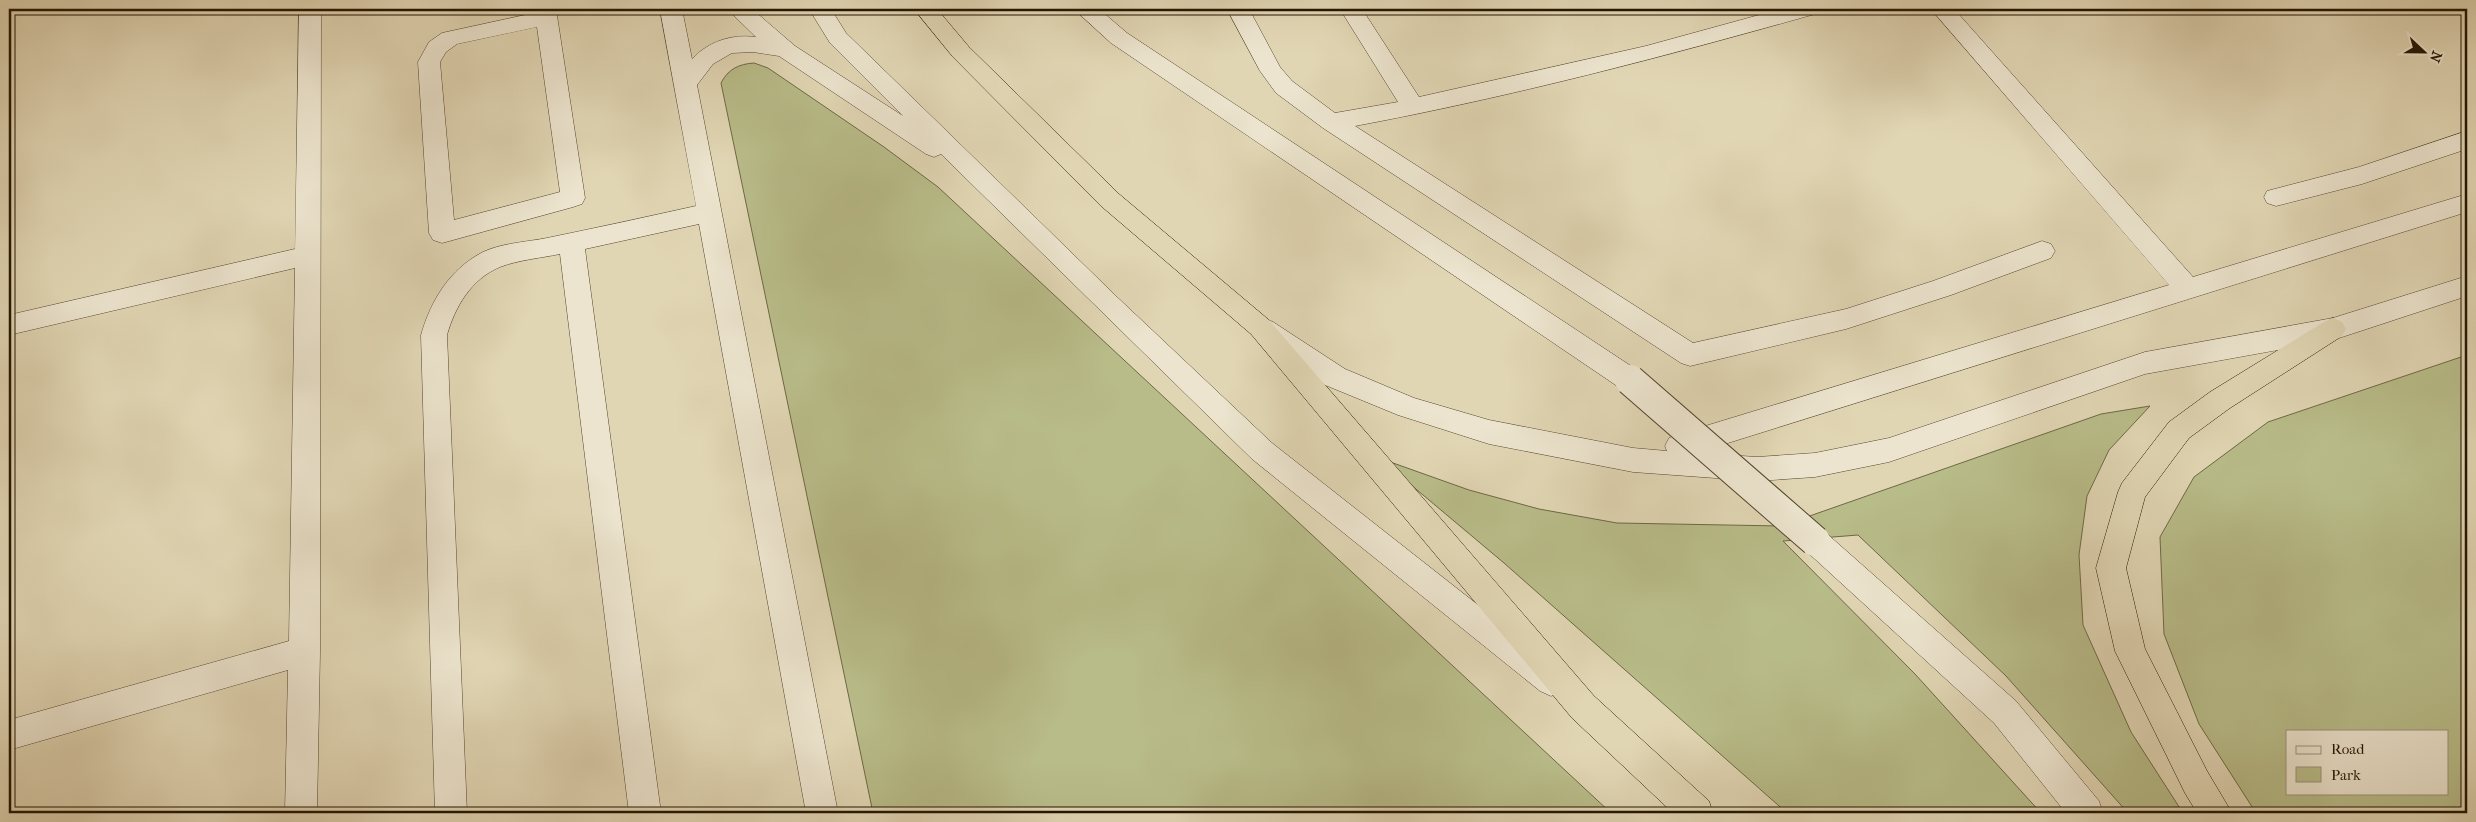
<svg xmlns="http://www.w3.org/2000/svg" width="2476" height="822" font-family="'IM FELL French Canon',serif">
	<style>
		.green { fill: #b8bc89; stroke: #6e6845; fill-rule: evenodd }
		.lines { fill: none; stroke-linecap: round; stroke-linejoin: round }
		.minor-casing { stroke: #53452e; stroke-width: 1 }
		.highway-casing { stroke: #241501; stroke-width: 1 }
		.minor { fill: #ece4ce; fill-rule: evenodd }
		.highway { fill: #e1d6b4; fill-rule: evenodd }
		.minor-bridge-casing { stroke: #53452e; stroke-width: 32; stroke-linecap: butt }
		.minor-bridge { stroke: #ece4ce; stroke-width: 30 }
	</style>
	<rect width="100%" height="100%" fill="#e1d6b4"/>
	<filter id="stains"><feTurbulence type="fractalNoise" baseFrequency=".004" numOctaves="4"/><feColorMatrix values="0 0 0 0 .2 0 0 0 0 .09 0 0 0 0 .02 0 0 0 .5 -.17"/></filter>
	<radialGradient id="worn" r=".72"><stop offset=".6" stop-color="#630" stop-opacity="0"/><stop offset="1" stop-color="#630" stop-opacity=".3"/></radialGradient>
	<g class="green">
		<path d="M754 63 768 68 884 147 938 187 1611 813H873L721 83C728 69 739 64 754 63Z"/>
		<path d="M2467 355V813H2256L2199 724 2164 634 2160 537 2194 477 2268 422ZM2287 731H2447V793H2287Z"/>
		<path d="M2150 406 2109 450 2087 496 2079 555 2083 625 2131 732 2183 813H2128L2006 676 1858 535 1783 541 1915 674 2041 813H1787L1504 563 1379 458 1469 490 1539 509 1617 523 1781 526 2101 414Z"/>
	</g>
	<g class="lines">
		<defs>
			<g id="minor">
				<path d="M299 9H321L320 651 317 813H285L288 670 9 750V720L289 641 295 268 9 335V315L295 249Z"/>
				<path d="M534 9H556L585 198 582 204 573 207 442 243 433 240 429 233 418 62 429 42 442 33 534 13ZM537 27 560 192 454 220 440 62 446 52 457 44Z"/>
				<path d="M660 9H682L692 59C709 41 732 34 756 37L727 9H752L795 46 903 116 830 43 809 9H831L846 33 1117 297 1272 443 1562 671 1567 681 1562 691 1551 696 1540 691 1252 459 941 154 934 157 926 154 779 56 753 52 732 53 713 64 697 85 838 813H806L699 224 585 249 661 813H629L560 254C541 258 518 260 500 267 471 279 455 307 447 335L467 813H435L421 335C431 300 450 269 483 252 502 243 527 242 547 238 596 228 646 217 696 206Z"/>
				<path d="M1074 9H1099L1127 33 1640 372 1644 380 1640 388 1630 391 1620 388 1111 43Z"/>
				<path d="M1227 9H1249L1280 67 1292 81 1335 113 1398 102 1340 9H1362L1419 97 1646 46 1781 9H1818L1815 14C1663 57 1510 97 1355 126L1693 343 1846 309 1933 281 2042 241 2051 244 2055 251 2051 258 1951 295 1846 329 1690 366 1681 363 1323 128 1276 93 1260 71Z"/>
				<path d="M1931 9H1954L2193 277 2467 194V212L1696 453 1757 457 1815 453 1889 438 2145 352 2333 318 2467 276V296L2333 340 2145 374 1889 462 1815 477 1757 481 1633 472 1489 444 1398 415 1325 385 1255 336 1251 329 1255 322 1264 318 1273 322 1345 369 1414 398 1489 420 1633 448 1667 451 1665 446 1669 438 1679 434 2169 285Z"/>
				<path d="M2467 131V149L2362 184 2276 206 2267 203 2264 197 2267 191 2359 167Z"/>
				<path d="M1815 528 1825 532 2016 701 2099 801 2103 813H2066L1994 723 1805 550 1800 541 1805 532Z"/>
			</g>
			<g id="highway">
				<path d="M914 9H937L969 47 1119 194 1269 320 1594 696 1709 801 1713 813H1673L1572 718 1251 334 1101 206 953 57Z"/>
				<path d="M2333 318 2342 322 2346 329 2342 336 2230 408 2189 438 2145 497 2126 568 2145 649 2207 771 2232 813H2197L2185 793 2115 651 2096 568 2118 492 2122 483 2169 422 2210 392 2324 322Z"/>
			</g>
		</defs>
		<use href="#minor" class="minor-casing"/>
		<use href="#highway" class="highway-casing"/>
		<use href="#minor" class="minor"/>
		<use href="#highway" class="highway"/>
		<defs>
			<path id="minor-bridge" d="M1630 380 1815 541"/>
		</defs>
		<use href="#minor-bridge" class="minor-bridge-casing"/>
		<use href="#minor-bridge" class="minor-bridge"/>
	</g>
	<rect width="2476" height="822" fill="none" stroke="#e1d6b4" stroke-width="30"/>
	<rect x="10" y="10" width="2456" height="802" fill="none" stroke="#241501" stroke-width="2.5"/>
	<rect x="15" y="15" width="2446" height="792" fill="none" stroke="#241501"/>
	<rect x="2286" y="730" width="162" height="65" fill="#ece4ce" stroke="#9c917c"/>
	<rect x="2296" y="746" width="25" height="8" fill="#ece4ce" stroke="#9c917c"/>
	<text x="2331" y="754" font-size="15" fill="#241501">Road</text>
	<rect x="2296" y="767" width="25" height="15" fill="#b8bc89" stroke="#9c917c"/>
	<text x="2331" y="780" font-size="15" fill="#241501">Park</text>
	<g transform="translate(2424 52) rotate(112)" stroke="#ece4ce" stroke-width="4" paint-order="stroke">
	<path d="M0-4L9 19L0 12L-9 19Z" fill="#241501"/>
	<text y="-8" font-size="14" font-weight="bold" text-anchor="middle" fill="#241501">N</text>
	</g>
	<rect width="100%" height="100%" filter="url(#stains)"/>
	<rect width="100%" height="100%" fill="url(#worn)"/>
</svg>
